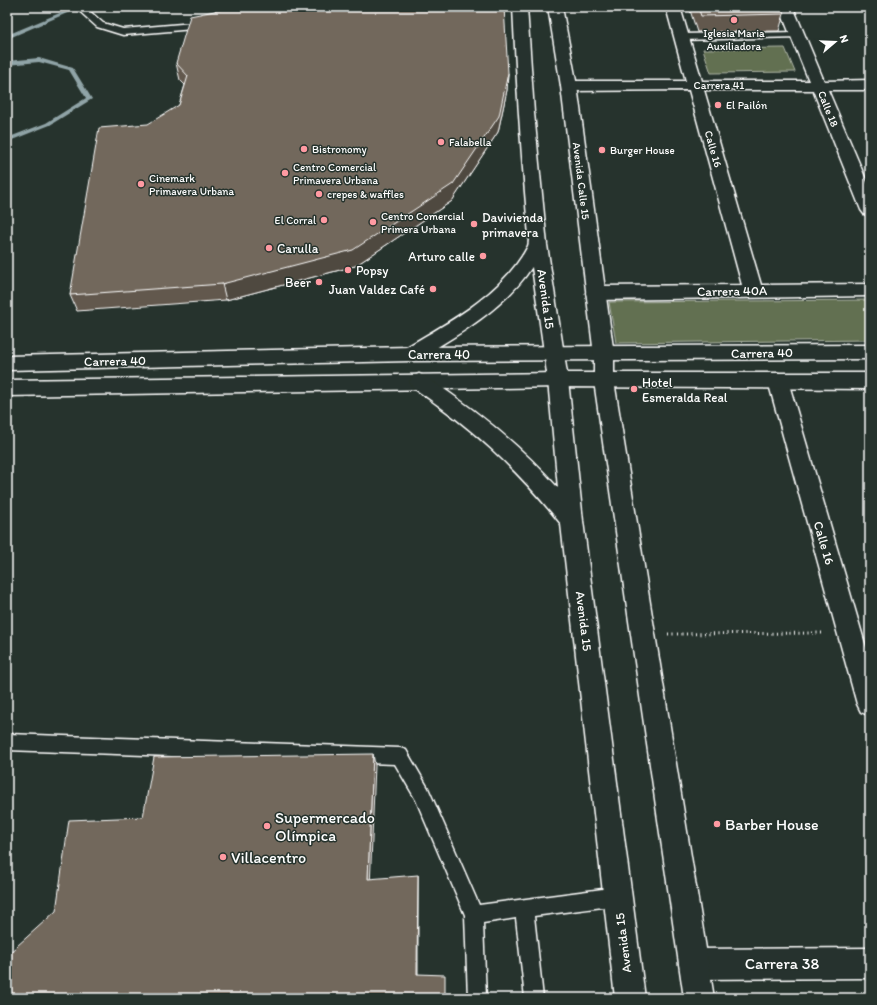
<svg xmlns="http://www.w3.org/2000/svg" width="877" height="1005" font-family="Itim,sans-serif">
	<style>
		.green { fill: #626f51; stroke: #b0b7a8 }
		.lines { fill: none; stroke-linecap: round; stroke-linejoin: round }
		.stream { fill: #90a4a7; fill-rule: evenodd }
		.service-casing { stroke: #fff; stroke-width: 3 }
		.minor-casing { stroke: #fff; stroke-width: 3 }
		.tertiary-casing { stroke: #fff; stroke-width: 3 }
		.secondary-casing { stroke: #fff; stroke-width: 3 }
		.path { stroke: #fff; stroke-width: 3; stroke-dasharray: 1 3.5; stroke-linecap: butt }
		.service { fill: #26332d; fill-rule: evenodd }
		.minor { fill: #26332d; fill-rule: evenodd }
		.tertiary { fill: #26332d; fill-rule: evenodd }
		.secondary { fill: #26332d; fill-rule: evenodd }
		.wall { fill: #62594e; stroke: #fff }
		.shaded-wall { fill: #504940; stroke: #fff }
		.building { fill: #72685b; stroke: #fff }
		.poi-dot { fill: #ff9aa2; stroke: #26332d; stroke-width: 1.5 }
		.labels { text-anchor: middle; dominant-baseline: central; stroke-width: 3; stroke-linejoin: round; paint-order: stroke }
		.far-poi-label { font-size: 11px; fill: #fff; stroke: #26332d; text-anchor: start }
		.far-street-label { font-size: 11px; fill: #fff; stroke: #26332d }
		.poi-label { font-size: 13px; fill: #fff; stroke: #26332d; text-anchor: start }
		.street-label { font-size: 13px; fill: #fff; stroke: #26332d }
		.near-poi-label { font-size: 16px; fill: #fff; stroke: #26332d; text-anchor: start }
		.near-street-label { font-size: 16px; fill: #fff; stroke: #26332d }
	</style>
	<rect width="100%" height="100%" fill="#26332d"/>
	<filter id="ink" filterUnits="userSpaceOnUse"><feTurbulence type="fractalNoise" baseFrequency=".025" numOctaves="2"/><feDisplacementMap in="SourceGraphic" scale="8" xChannelSelector="R" yChannelSelector="G"/><feConvolveMatrix kernelMatrix="1 2 1 2 8 2 1 2 1" color-interpolation-filters="sRGB"/></filter>
	<g filter="url(#ink)">
		<g class="green">
			<path d="M785 48 795 72 711 73 703 49Z"/>
			<path d="M870 300V340L616 343 609 302Z"/>
		</g>
		<g class="lines">
			<g class="stream">
				<path d="M74 7H81L7 39V35Z"/>
				<path d="M39 58 73 68 92 99 50 125 7 142V138L46 123 86 98 69 70 39 62 7 65V61Z"/>
			</g>
			<defs>
				<g id="service">
					<path d="M75 7H85L103 23 123 29 205 22 210 25 205 28 123 35 97 27Z"/>
					<path d="M798 32 803 35 801 37 681 40 676 37 681 34Z"/>
					<path d="M7 734 400 748 406 750 428 788 479 905 618 887 624 890 627 896 624 902 618 905 534 916 543 998H525L516 918 483 923 486 998H468L465 915 416 800 395 764 7 750Z"/>
				</g>
				<g id="minor">
					<path d="M666 7H680L702 81H809L779 7H793L824 81 870 80V90H828L870 189V216L864 214 861 210 813 90H704L761 285 870 284V296L595 300 588 298 586 293 588 288 595 286 742 285 689 90 569 91 564 89 561 86 564 83 569 81H686Z"/>
					<path d="M778 373 785 376 788 381 870 661V716L861 712 857 704 768 381 771 376Z"/>
					<path d="M870 948V978L694 979 684 974 679 964 684 954 694 949Z"/>
				</g>
				<g id="tertiary">
					<path d="M870 345V359L410 361 7 370V356L410 347Z"/>
					<path d="M558 373H870V389L558 387 7 396V380Z"/>
				</g>
				<g id="secondary">
					<path d="M513 7H527L534 113 547 245 568 380 583 521 645 998H615L561 524C517 469 471 426 412 387L409 382 412 377 419 374 426 377C475 409 519 444 558 488L548 380 532 267C505 308 459 335 417 359L410 361 403 359 400 354 403 349C448 323 503 294 528 246 531 239 526 212 526 204 520 138 516 73 513 7Z"/>
					<path d="M548 7H562L577 86 614 355V381L714 998H684L594 381V355L561 86Z"/>
				</g>
			</defs>
			<use href="#service" class="service-casing"/>
			<use href="#minor" class="minor-casing"/>
			<use href="#tertiary" class="tertiary-casing"/>
			<use href="#secondary" class="secondary-casing"/>
			<path class="path" d="M668 634 823 633"/>
			<use href="#service" class="service"/>
			<use href="#minor" class="minor"/>
			<use href="#tertiary" class="tertiary"/>
			<use href="#secondary" class="secondary"/>
		</g>
		<g class="wall">
			<path d="M689 7H781L784 14 779 31 697 32Z"/>
			<path d="M176 63 508 73 507 90 498 132 452 201 355 266 226 300 77 311 70 295 179 105 185 85 180 80Z"/>
			<path d="M769 995 851 998H764Z"/>
		</g>
		<g class="shaded-wall">
			<path d="M508 73 507 90 498 132 452 201 355 266 226 300 222 284Z"/>
			<path d="M373 754 375 765 370 887 368 879Z"/>
			<path d="M418 875V980L417 974Z"/>
		</g>
		<g class="building">
			<path d="M234 7H504L508 73 499 116 453 184 353 250 222 284 70 295 99 128 148 124 179 105 188 76 176 63 190 16Z"/>
			<path d="M698 7H781L784 14 701 16Z"/>
			<path d="M373 754 368 879 418 875 417 974 445 975V998H7V955L56 911 69 820 143 817 154 757Z"/>
			<path d="M769 995 850 996 851 998H770Z"/>
		</g>
	</g>
	<g class="poi-dot">
		<circle cx="734" cy="20" r="4"/>
		<circle cx="718" cy="105" r="4"/>
		<circle cx="441" cy="142" r="4"/>
		<circle cx="304" cy="149" r="4"/>
		<circle cx="602" cy="150" r="4"/>
		<circle cx="285" cy="173" r="4"/>
		<circle cx="141" cy="184" r="4"/>
		<circle cx="319" cy="194" r="4"/>
		<circle cx="324" cy="220" r="4"/>
		<circle cx="373" cy="222" r="4"/>
		<circle cx="474" cy="224" r="4"/>
		<circle cx="269" cy="248" r="4"/>
		<circle cx="483" cy="256" r="4"/>
		<circle cx="348" cy="270" r="4"/>
		<circle cx="319" cy="282" r="4"/>
		<circle cx="433" cy="289" r="4"/>
		<circle cx="634" cy="389" r="4"/>
		<circle cx="717" cy="824" r="4"/>
		<circle cx="267" cy="826" r="4"/>
		<circle cx="223" cy="857" r="4"/>
	</g>
	<g class="labels">
		<g class="far-poi-label">
			<text x="734" y="33" text-anchor="middle">Iglesia Maria<tspan x="734" dy="13">Auxiliadora</tspan></text>
			<text x="726" y="105">El Pailón</text>
			<text x="449" y="142">Falabella</text>
			<text x="312" y="149">Bistronomy</text>
			<text x="610" y="150">Burger House</text>
			<text x="293" y="167">Centro Comercial<tspan x="293" dy="13">Primavera Urbana</tspan></text>
			<text x="149" y="178">Cinemark<tspan x="149" dy="13">Primavera Urbana</tspan></text>
			<text x="327" y="194">crepes &amp; waffles</text>
			<text x="381" y="216">Centro Comercial<tspan x="381" dy="13">Primera Urbana</tspan></text>
			<text x="316" y="220" text-anchor="end">El Corral</text>
		</g>
		<g class="far-street-label">
			<text x="719" y="85">Carrera 41</text>
			<text transform="translate(828 109) rotate(68)">Calle 18</text>
			<text transform="translate(713 149) rotate(74)">Calle 16</text>
			<text transform="translate(581 181) rotate(83)">Avenida Calle 15</text>
		</g>
		<g class="poi-label">
			<text x="482" y="217">Davivienda<tspan x="482" dy="15">primavera</tspan></text>
			<text x="277" y="248">Carulla</text>
			<text x="475" y="256" text-anchor="end">Arturo calle</text>
			<text x="356" y="270">Popsy</text>
			<text x="311" y="282" text-anchor="end">Beer</text>
			<text x="425" y="289" text-anchor="end">Juan Valdez Café</text>
			<text x="642" y="382">Hotel<tspan x="642" dy="15">Esmeralda Real</tspan></text>
		</g>
		<g class="street-label">
			<text transform="translate(732 291) rotate(-1)">Carrera 40A</text>
			<text transform="translate(546 299) rotate(82)">Avenida 15</text>
			<text transform="translate(762 353) rotate(-1)">Carrera 40</text>
			<text x="439" y="354">Carrera 40</text>
			<text transform="translate(115 361) rotate(-1)">Carrera 40</text>
			<text transform="translate(824 543) rotate(74)">Calle 16</text>
			<text transform="translate(584 621) rotate(83)">Avenida 15</text>
			<text transform="translate(623 943) rotate(-97)">Avenida 15</text>
		</g>
		<g class="near-poi-label">
			<text x="275" y="817">Supermercado<tspan x="275" dy="18">Olímpica</tspan></text>
			<text x="725" y="824">Barber House</text>
			<text x="231" y="857">Villacentro</text>
		</g>
		<g class="near-street-label">
			<text x="782" y="963">Carrera 38</text>
		</g>
	</g>
	<rect width="877" height="1005" fill="none" stroke="#26332d" stroke-width="24"/>
	<rect x="12" y="12" width="853" height="981" fill="none" stroke="#fff" stroke-width="1.5" filter="url(#ink)"/>
	<g transform="translate(835 42) rotate(71)" stroke="#26332d" stroke-width="3" paint-order="stroke">
	<path d="M0-3L7 15L0 10L-7 15Z" fill="#ffffff"/>
	<text y="-6" font-size="11" font-weight="bold" text-anchor="middle" fill="#ffffff">N</text>
	</g>
</svg>
